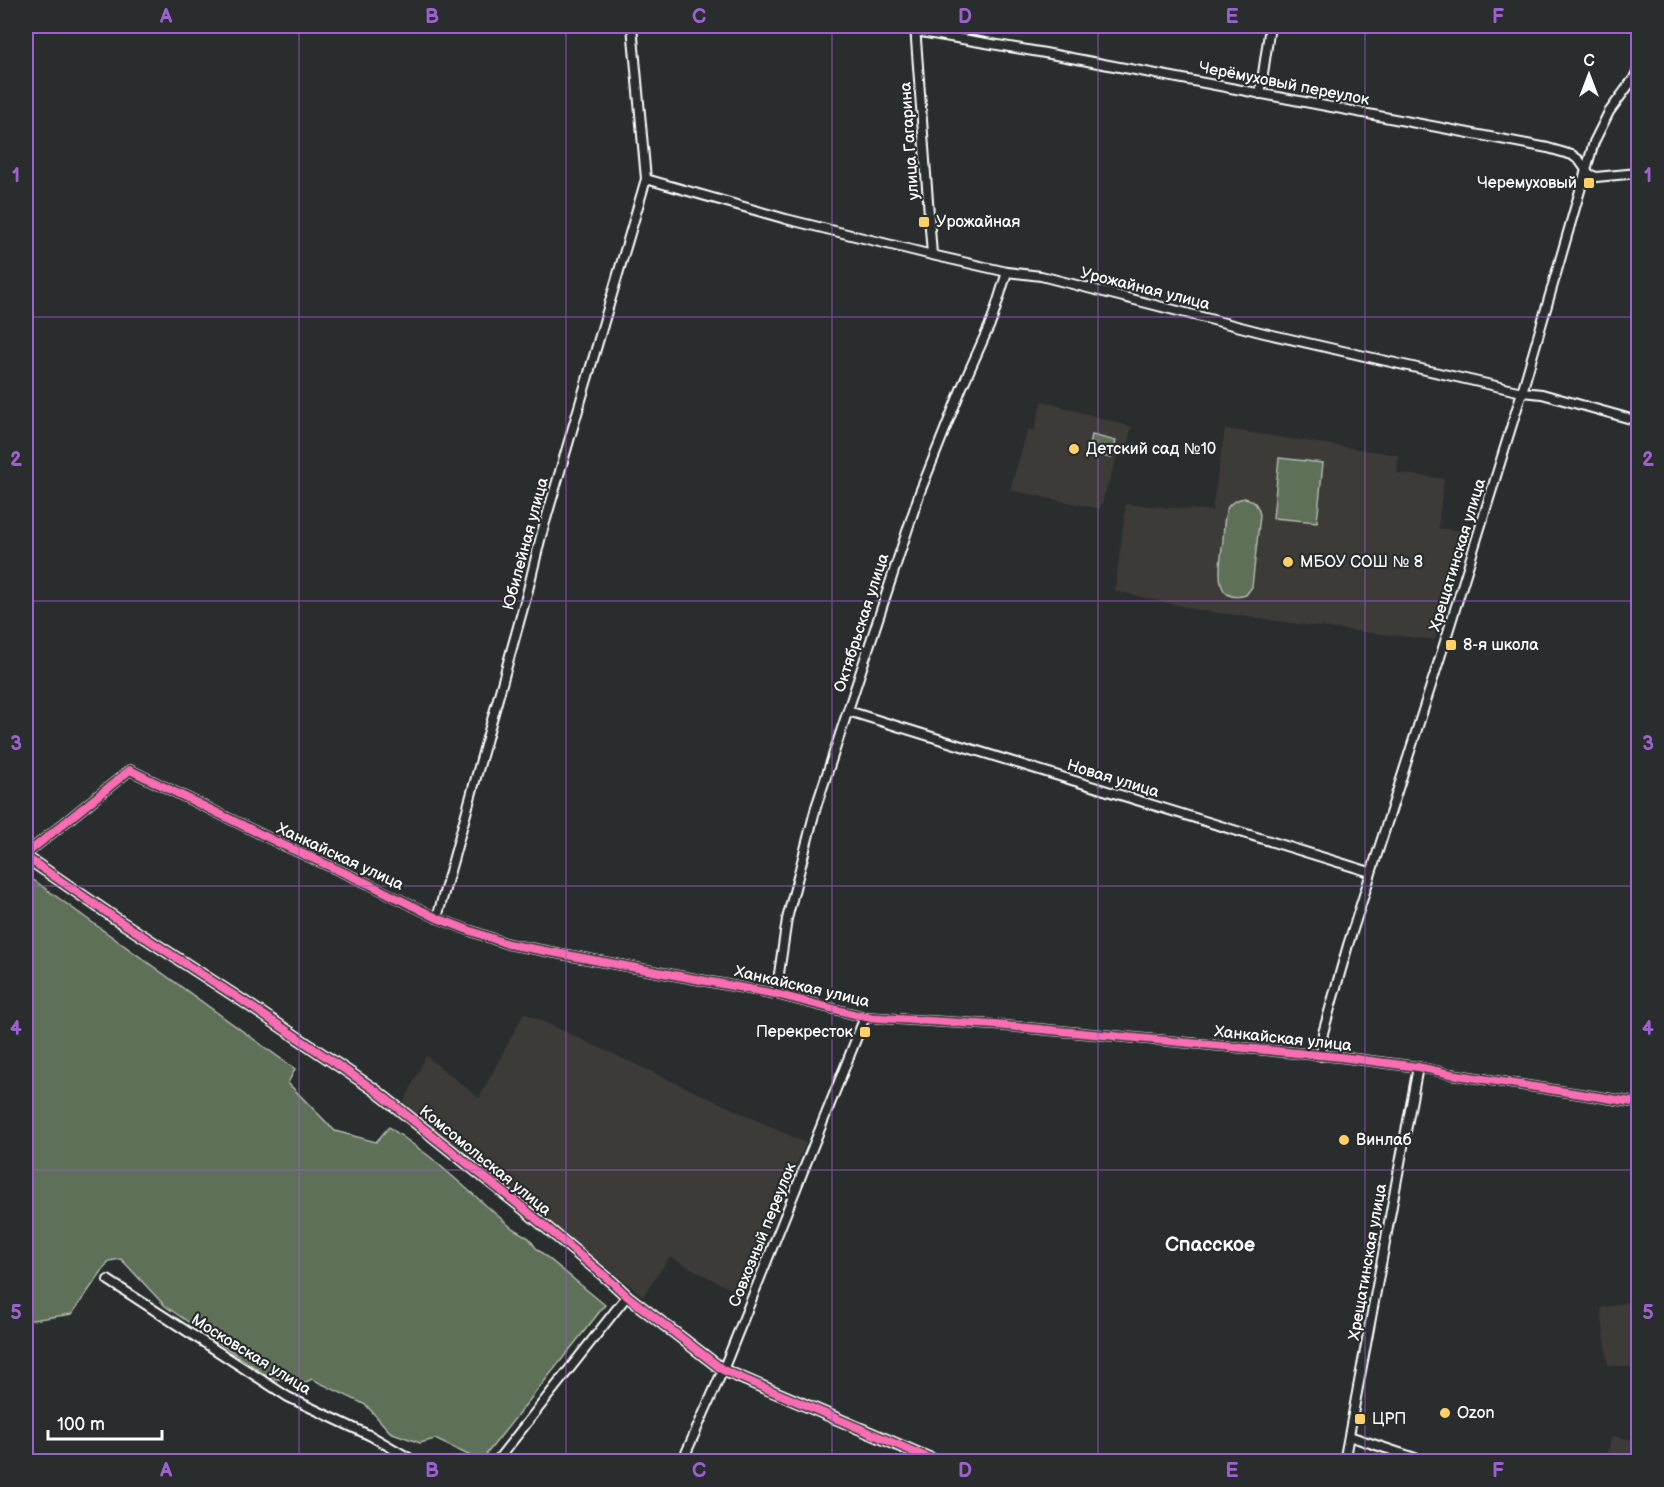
<svg xmlns="http://www.w3.org/2000/svg" width="1664" height="1487" font-family="'Balsamiq Sans',sans-serif">
	<style>
		.built { fill: #3d3a39 }
		.green { fill: #5f7059; stroke: #afb8ac; stroke-width: 1.5 }
		.lines { fill: none; stroke-linecap: round; stroke-linejoin: round }
		.minor-casing { stroke: #fff; stroke-width: 12 }
		.tertiary-casing { stroke: #fff; stroke-width: 14 }
		.minor { stroke: #2a2d2e; stroke-width: 8 }
		.tertiary { stroke: #2a2d2e; stroke-width: 9 }
		.cycleway-casing { stroke: #2a2d2e; stroke-width: 11 }
		.cycleway { stroke: #f96db3; stroke-width: 8 }
		.grid { fill: none; stroke: #9c61cf; stroke-width: 1.5; stroke-opacity: 0.55 }
		.poi-dot { fill: #ffd166; stroke: #2a2d2e; stroke-width: 2 }
		.labels { text-anchor: middle; dominant-baseline: central; stroke-width: 4.5; stroke-linejoin: round; paint-order: stroke }
		.street-label { font-size: 16px; fill: #fff; stroke: #2a2d2e }
		.poi-label { font-size: 16px; fill: #fff; stroke: #2a2d2e; text-anchor: start }
		.quarter-label { font-size: 20px; font-weight: bold; fill: #fff; stroke: #2a2d2e }
		.neatline { fill: none; stroke: #9c61cf; stroke-width: 2 }
		.grid-label { font-size: 20px; text-anchor: middle; font-weight: bold; fill: #9c61cf }
	</style>
	<rect width="100%" height="100%" fill="#2a2d2e"/>
	<filter id="ink" filterUnits="userSpaceOnUse"><feTurbulence type="fractalNoise" baseFrequency=".0167" numOctaves="2"/><feDisplacementMap in="SourceGraphic" scale="12" xChannelSelector="R" yChannelSelector="G"/><feConvolveMatrix kernelMatrix="1 2 1 2 8 2 1 2 1" color-interpolation-filters="sRGB"/></filter>
	<g filter="url(#ink)">
		<g class="built">
			<path d="M1042 401 1132 427 1123 457 1117 456 1100 509 1010 490 1028 429 1034 431Z"/>
			<path d="M1225 429 1398 455 1397 473 1444 479 1438 528 1467 532 1435 640 1321 627 1199 610 1115 591 1126 504 1212 511Z"/>
			<path d="M524 1013 806 1143 742 1295 670 1257 643 1296 403 1104 426 1056 479 1098Z"/>
			<path d="M1638 1300V1368L1608 1365 1601 1308Z"/>
			<path d="M1612 1436 1638 1441V1461H1603L1606 1459Z"/>
		</g>
		<g class="green">
			<path d="M1092 435 1116 441 1111 458 1088 452Z"/>
			<path d="M1279 458 1323 463 1317 522 1273 518Z"/>
			<path d="M1245 498C1254 500 1258 505 1260 515L1252 587 1246 595C1210 606 1221 559 1223 540 1224 530 1223 515 1228 507 1232 501 1238 499 1245 498Z"/>
			<path d="M28 876 295 1069 288 1083 335 1131 376 1142 389 1127 429 1156 512 1228 529 1238 536 1248 605 1305 481 1461 435 1439 420 1443 390 1432 366 1405 312 1379 304 1383 270 1378 165 1306 121 1259 109 1261 72 1314 26 1321V879Z"/>
		</g>
		<g class="lines">
			<defs>
				<g id="minor">
					<path d="M915 26 932 255"/>
					<path d="M915 31 1045 53 1548 148 1572 155 1579 160 1589 174 1596 177 1638 173"/>
					<path d="M1260 94 1270 26"/>
					<path d="M646 179 786 219 932 255 1007 272 1041 276 1264 333 1522 392 1542 394 1638 421"/>
					<path d="M848 711 1370 872"/>
					<path d="M26 854 130 770 281 844 369 884 437 918 471 931 508 944 776 994 865 1017 995 1025 1340 1057 1418 1067 1451 1074 1638 1103"/>
					<path d="M437 918 527 594 541 536 646 179 632 26"/>
					<path d="M776 994 787 919 816 807 920 492 962 387 992 320 1007 272"/>
					<path d="M1321 1056 1323 1033 1348 945 1443 648 1522 392 1594 142 1609 112 1634 78 1638 70"/>
					<path d="M108 1280 288 1397 371 1436 416 1462"/>
					<path d="M1349 1436 1427 1462"/>
					<path d="M496 1462 627 1296"/>
					<path d="M682 1462 723 1370 865 1017"/>
					<path d="M1344 1462 1418 1067"/>
				</g>
				<path id="tertiary" d="M26 857 115 918 246 1003 375 1090 523 1208 613 1283 627 1296 723 1370 938 1462"/>
			</defs>
			<use href="#minor" class="minor-casing"/>
			<use href="#tertiary" class="tertiary-casing"/>
			<use href="#minor" class="minor"/>
			<use href="#tertiary" class="tertiary"/>
			<defs>
				<g id="cycleway">
					<path d="M26 854 130 770 281 844 369 884 437 918 471 931 508 944 776 994 865 1017 995 1025 1340 1057 1418 1067 1451 1074 1638 1103"/>
					<path d="M26 857 115 918 246 1003 375 1090 523 1208 613 1283 627 1296 723 1370 938 1462"/>
				</g>
			</defs>
			<use href="#cycleway" class="cycleway-casing"/>
			<use href="#cycleway" class="cycleway"/>
		</g>
	</g>
	<path class="grid" d="M299 26V1462M566 26V1462M832 26V1462M1098 26V1462M1365 26V1462M26 317H1638M26 601H1638M26 886H1638M26 1170H1638"/>
	<g class="poi-dot">
		<rect x="1583" y="177" width="12" height="12" rx="3"/>
		<rect x="918" y="216" width="12" height="12" rx="3"/>
		<circle cx="1074" cy="449" r="6"/>
		<circle cx="1288" cy="562" r="6"/>
		<rect x="1445" y="639" width="12" height="12" rx="3"/>
		<rect x="859" y="1026" width="12" height="12" rx="3"/>
		<circle cx="1344" cy="1140" r="6"/>
		<circle cx="1445" cy="1413" r="6"/>
		<rect x="1354" y="1413" width="12" height="12" rx="3"/>
	</g>
	<g class="labels">
		<g class="street-label">
			<text transform="translate(1284 84) rotate(11)">Черёмуховый переулок</text>
			<text transform="translate(910 141) rotate(-94)">улица Гагарина</text>
			<text transform="translate(1145 289) rotate(14)">Урожайная улица</text>
			<text transform="translate(526 544) rotate(-75)">Юбилейная улица</text>
			<text transform="translate(1458 555) rotate(-73)">Хрещатинская улица</text>
			<text transform="translate(862 623) rotate(-72)">Октябрьская улица</text>
			<text transform="translate(1113 779) rotate(17)">Новая улица</text>
			<text transform="translate(340 857) rotate(25)">Ханкайская улица</text>
			<text transform="translate(802 987) rotate(13)">Ханкайская улица</text>
			<text transform="translate(1283 1039) rotate(6)">Ханкайская улица</text>
			<text transform="translate(485 1161) rotate(39)">Комсомольская улица</text>
			<text transform="translate(763 1235) rotate(-68)">Совхозный переулок</text>
			<text transform="translate(1368 1262) rotate(-80)">Хрещатинская улица</text>
			<text transform="translate(251 1355) rotate(32)">Московская улица</text>
		</g>
		<g class="poi-label">
			<text x="1577" y="183" text-anchor="end">Черемуховый</text>
			<text x="936" y="222">Урожайная</text>
			<text x="1086" y="449">Детский сад №10</text>
			<text x="1300" y="562">МБОУ СОШ № 8</text>
			<text x="1463" y="645">8-я школа</text>
			<text x="853" y="1032" text-anchor="end">Перекресток</text>
			<text x="1356" y="1140">Винлаб</text>
			<text x="1457" y="1413">Ozon</text>
			<text x="1372" y="1419">ЦРП</text>
		</g>
		<g class="quarter-label">
			<text x="1210" y="1245">Спасское</text>
		</g>
	</g>
	<rect width="1664" height="1487" fill="none" stroke="#2a2d2e" stroke-width="66"/>
	<g transform="translate(1589 75)" stroke="#2a2d2e" stroke-width="4.5" paint-order="stroke">
	<path d="M0-4.5L10 22L0 15L-10 22Z" fill="#ffffff"/>
	<text y="-9" font-size="16" font-weight="bold" text-anchor="middle" fill="#ffffff">С</text>
	</g>
	<path d="M48 1430v9h114v-9" fill="none" stroke="#ffffff" stroke-width="3"/>
	<text x="57" y="1430" font-size="18" fill="#ffffff" stroke="#2a2d2e" stroke-width="4.5" paint-order="stroke">100 m</text>
	<rect x="33" y="33" width="1598" height="1421" class="neatline"/>
	<g class="grid-label">
		<text x="166" y="23">A</text>
		<text x="432" y="23">B</text>
		<text x="699" y="23">C</text>
		<text x="965" y="23">D</text>
		<text x="1232" y="23">E</text>
		<text x="1498" y="23">F</text>
		<text x="16" y="182">1</text>
		<text x="1648" y="182">1</text>
		<text x="16" y="466">2</text>
		<text x="1648" y="466">2</text>
		<text x="16" y="750">3</text>
		<text x="1648" y="750">3</text>
		<text x="16" y="1035">4</text>
		<text x="1648" y="1035">4</text>
		<text x="16" y="1319">5</text>
		<text x="1648" y="1319">5</text>
		<text x="166" y="1477">A</text>
		<text x="432" y="1477">B</text>
		<text x="699" y="1477">C</text>
		<text x="965" y="1477">D</text>
		<text x="1232" y="1477">E</text>
		<text x="1498" y="1477">F</text>
	</g>
</svg>
